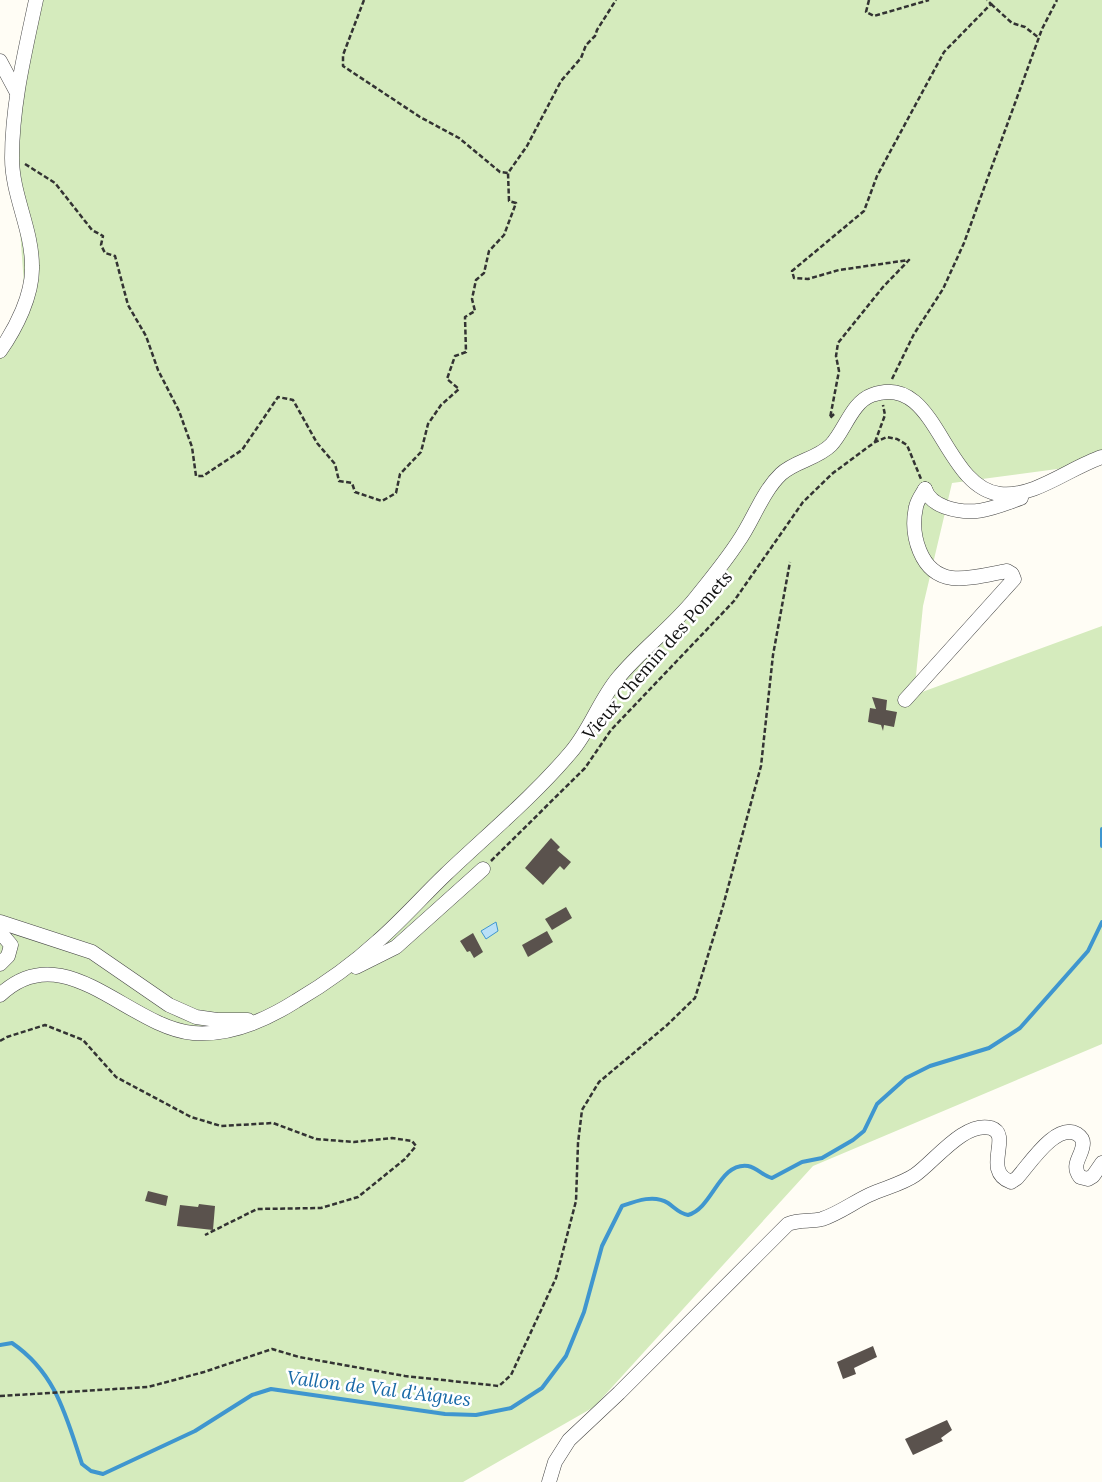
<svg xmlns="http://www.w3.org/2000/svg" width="1102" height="1482" font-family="Lora,serif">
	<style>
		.green { fill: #d5ebbd }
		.water { fill: #b9e0f7; stroke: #3f96cf }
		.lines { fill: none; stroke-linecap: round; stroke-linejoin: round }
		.stream { stroke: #3f96cf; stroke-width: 4 }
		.building { fill: #5a524d }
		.minor-casing { stroke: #444; stroke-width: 15 }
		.path { stroke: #333; stroke-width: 2.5; stroke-dasharray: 5 2.5; stroke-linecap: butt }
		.minor { stroke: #fff; stroke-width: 14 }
		.labels { text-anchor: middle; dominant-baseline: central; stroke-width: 5; stroke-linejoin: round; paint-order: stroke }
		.street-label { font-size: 18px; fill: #111; stroke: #fff }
		.water-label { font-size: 19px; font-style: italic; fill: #1768a6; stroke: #fff }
	</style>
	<rect width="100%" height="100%" fill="#fffdf5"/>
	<path class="green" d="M34 0H1102V463L952 483 923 606 914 695 1102 626V1044L813 1166 594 1407 463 1482H0V348L13 327 24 285 19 216 10 178Z"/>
	<path class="water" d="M496 922 498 931 486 939 481 931Z"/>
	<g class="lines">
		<g class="stream">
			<path d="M1102 829V846"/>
			<path d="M0 1345 12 1343C56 1373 66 1416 82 1464L91 1471 103 1474 195 1431 252 1395 271 1389 445 1414 476 1415 511 1408 542 1388 566 1356 584 1312 602 1246 622 1206C636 1201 654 1194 668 1203 675 1208 680 1214 688 1215 713 1208 719 1162 748 1166 758 1168 763 1176 772 1178L802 1162 822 1158 853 1140 864 1131 877 1104 906 1078 930 1066 989 1048 1020 1028 1088 951 1102 922"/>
		</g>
	</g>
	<g class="building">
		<path d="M872 697 887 700 886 710 897 712 894 727 884 725 883 731 881 725 868 722 870 708 876 709Z"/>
		<path d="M551 838 560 847 557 850 571 862 564 870 560 866 543 885 525 868Z"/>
		<path d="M566 907 572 918 552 930 545 919Z"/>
		<path d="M547 931 553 942 528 957 522 945Z"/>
		<path d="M473 933 483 952 474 958 470 951 467 952 460 941Z"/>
		<path d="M148 1191 168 1196 166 1206 145 1201Z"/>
		<path d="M199 1204 215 1206 213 1230 177 1226 180 1205 198 1207Z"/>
		<path d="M873 1346 877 1357 854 1368 856 1374 843 1379 837 1362Z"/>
		<path d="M947 1420 952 1430 941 1438 943 1441 913 1455 905 1439Z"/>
	</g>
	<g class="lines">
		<defs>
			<g id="minor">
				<path d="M0 61 16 91"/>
				<path d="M0 351C16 328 33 295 32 266 32 229 12 195 12 158 12 104 25 52 36 0"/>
				<path d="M925 489C928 498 937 504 945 507 974 517 993 508 1021 498"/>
				<path d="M905 700 1014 579 1012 574 1007 571C990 574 969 580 952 578 920 574 910 534 916 507 917 501 922 494 925 489"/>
				<path d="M0 922 92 952 169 1005 196 1017 217 1020H248"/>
				<path d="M0 932 11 945 8 956 0 964"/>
				<path d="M356 967 396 947 483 869"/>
				<path d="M0 995C64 934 128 1027 193 1033 229 1036 266 1020 296 1001 325 984 353 964 378 941 402 920 423 896 446 874 488 834 533 797 571 752 590 730 599 701 618 678 641 650 671 628 694 600 709 581 725 562 738 542 753 521 762 492 781 474 795 461 817 459 831 445 845 430 852 402 872 395 937 371 942 487 1000 494 1034 498 1071 467 1102 457"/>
				<path d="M549 1482 555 1462 569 1440 619 1393 788 1224C799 1219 810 1222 822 1219 838 1214 854 1202 869 1195 884 1188 902 1184 915 1175 935 1161 964 1121 991 1128 1013 1135 981 1171 1011 1182L1017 1178C1029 1165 1056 1122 1077 1134 1080 1136 1083 1139 1083 1143 1083 1156 1070 1164 1080 1177L1088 1179 1093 1176 1102 1163"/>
			</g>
		</defs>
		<use href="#minor" class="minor-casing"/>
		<g class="path">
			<path d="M364 0 343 55V66L420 117 459 138 500 172 508 173 527 146 561 81 581 58 586 45 595 36 597 30 616 0"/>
			<path d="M869 0 866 12 874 16 929 0"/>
			<path d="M991 4 1012 23 1025 27 1039 38"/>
			<path d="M25 164 55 183 92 230 103 236 101 245 105 253 115 256 128 305 146 336 158 370 179 411 192 447 196 476H203L242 450 278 397 293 400 317 443 335 464 339 481 352 483 355 492 382 501 396 493 400 474 421 452 428 424 441 405 459 389 447 379 455 356 466 352 465 317 475 311 472 299 476 280 484 273 489 251 504 235 516 203 509 201 508 173"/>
			<path d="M892 379 914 334 943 289 964 243 1042 29 1057 0"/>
			<path d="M834 414 830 418 839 371 836 356 838 343 883 287 909 260 839 270 808 279 794 278 792 271 864 211 877 176 944 52 991 4 987 0"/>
			<path d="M875 442 885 415 883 405"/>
			<path d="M491 861 585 768 611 730 734 601 803 502 833 473 875 442 887 437 897 439 907 445 921 479"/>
			<path d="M0 1041 7 1037 45 1025 83 1040 116 1077 191 1117 221 1126 273 1123 316 1139 354 1142 392 1138 412 1141 416 1146 405 1159 358 1197 321 1208 257 1209 205 1235"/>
			<path d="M0 1396 148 1387 204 1372 272 1349 299 1357 405 1376 499 1386 511 1375 556 1278 576 1201 578 1143 582 1110 599 1082 666 1026 695 998 723 906 761 766 773 655 790 562"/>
		</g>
		<use href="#minor" class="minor"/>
	</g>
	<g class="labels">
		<g class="street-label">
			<text transform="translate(657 655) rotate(-49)">Vieux Chemin des Pomets</text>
		</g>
		<g class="water-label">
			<text transform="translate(379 1388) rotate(7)">Vallon de Val d'Aigues</text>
		</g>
	</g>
</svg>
